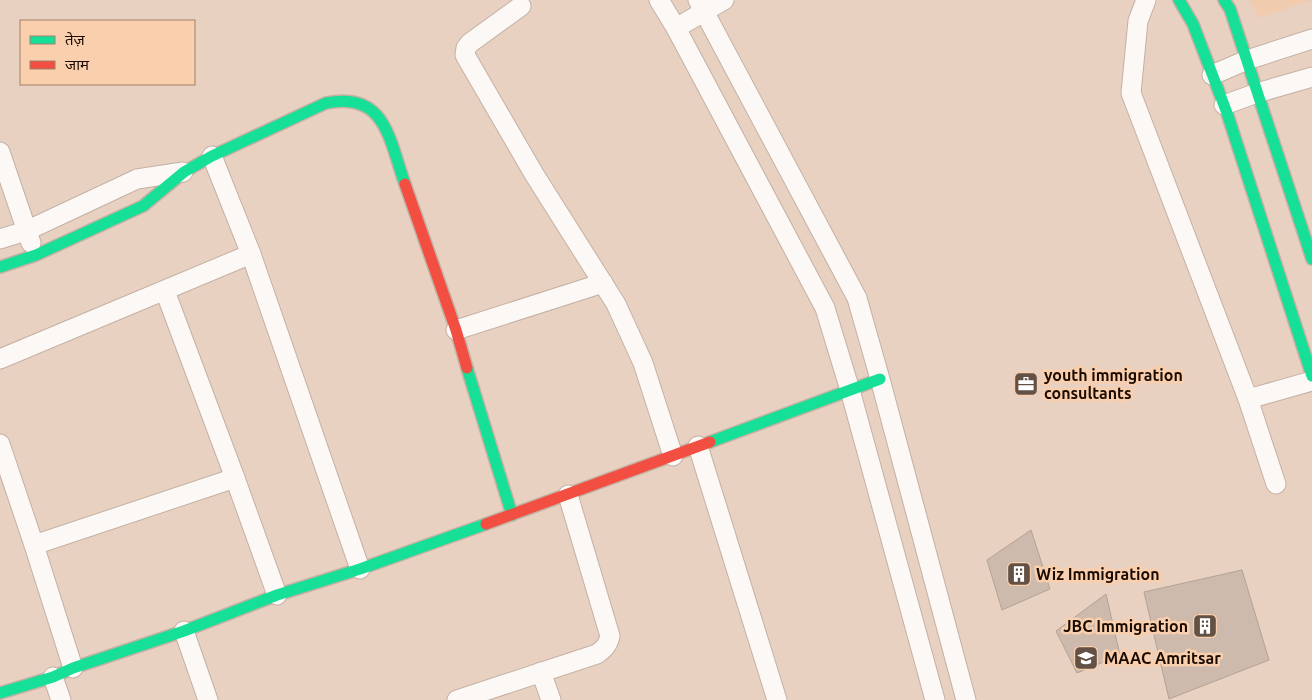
<svg xmlns="http://www.w3.org/2000/svg" width="1312" height="700" font-family="Ubuntu,'Noto Sans Devanagari',sans-serif">
	<style>
		.built { fill: #f0cbae }
		.building { fill: #cdbaac; stroke: #b4a295 }
		.lines { fill: none; stroke-linecap: round; stroke-linejoin: round }
		.street-casing { stroke: #c4b1a4; stroke-width: 21 }
		.fast-casing { stroke: #c4b1a4; stroke-width: 14 }
		.jam-casing { stroke: #c4b1a4; stroke-width: 14 }
		.street { stroke: #fcf8f6; stroke-width: 19 }
		.fast { stroke: #16e098; stroke-width: 11 }
		.jam { stroke: #f24e42; stroke-width: 11 }
		.labels { text-anchor: middle; dominant-baseline: central; stroke-width: 5; stroke-linejoin: round; paint-order: stroke }
		.poi-label { font-size: 16px; font-weight: bold; fill: #1a0c02; stroke: #facfae; text-anchor: start }
	</style>
	<rect width="100%" height="100%" fill="#e8d1c0"/>
	<path class="built" d="M1249 0H1312L1259 18Z"/>
	<g class="building">
		<path d="M1031 530 1050 589 1002 610 987 560Z"/>
		<path d="M1242 570 1269 660 1169 699 1144 592Z"/>
		<path d="M1106 594 1120 655 1077 673 1056 631Z"/>
	</g>
	<g class="lines">
		<defs>
			<g id="street">
				<path d="M659 0 676 28 825 308 850 390 935 700"/>
				<path d="M698 0 857 298 880 379 966 700"/>
				<path d="M1146 0 1138 21 1131 93 1248 399"/>
				<path d="M521 6 470 43 466 48 465 55 534 174 616 304 643 363 673 456"/>
				<path d="M676 28 724 0"/>
				<path d="M1212 75 1247 60 1312 39"/>
				<path d="M1224 105 1257 93 1312 77"/>
				<path d="M0 152 31 243"/>
				<path d="M212 156 251 254 360 569"/>
				<path d="M0 239 26 231 137 179 183 172"/>
				<path d="M165 291 235 478 277 595"/>
				<path d="M456 330 603 283"/>
				<path d="M0 359 251 254"/>
				<path d="M0 444 34 545 73 668"/>
				<path d="M698 446 777 700"/>
				<path d="M1276 484 1248 399 1312 381"/>
				<path d="M34 545 235 478"/>
				<path d="M184 631 208 700"/>
				<path d="M541 672 551 700"/>
				<path d="M53 677 61 700"/>
				<path d="M457 700 597 654C604 649 608 645 610 636L568 495"/>
			</g>
			<g id="fast">
				<path d="M1179 0 1193 24 1227 113 1312 376"/>
				<path d="M1224 0 1230 9 1312 259"/>
				<path d="M0 267 36 255 143 206 184 172 212 156 326 103C386 91 389 140 405 184"/>
				<path d="M467 368 512 515"/>
				<path d="M710 442 880 379"/>
				<path d="M0 693 53 677 73 668 184 631 277 595 360 569 486 524"/>
			</g>
			<g id="jam">
				<path d="M405 184 456 330 467 368"/>
				<path d="M486 524 710 442"/>
			</g>
		</defs>
		<use href="#street" class="street-casing"/>
		<use href="#fast" class="fast-casing"/>
		<use href="#jam" class="jam-casing"/>
		<use href="#street" class="street"/>
		<use href="#fast" class="fast"/>
		<use href="#jam" class="jam"/>
	</g>
	<defs>
		<symbol id="office-square" viewBox="-11 -11 22 22"><rect x="-9" y="-9" width="18" height="18" rx="4" fill="#625144" stroke="#facfae"/><path d="M-6-3h4V-5.5h4V-3h4V5H-6ZM-1-4.5V-3h2v-1.5ZM-6 0V1H6V0Z" fill="#fff"/></symbol>
		<symbol id="building-square" viewBox="-11 -11 22 22"><rect x="-9" y="-9" width="18" height="18" rx="4" fill="#625144" stroke="#facfae"/><path d="M-4-6H4V6H1V3H-1V6H-4ZM-2.5-4.3h1.7v1.8h-1.7ZM.8-4.3h1.7v1.8H.8ZM-2.5-1h1.7V.8h-1.7ZM.8-1h1.7V.8H.8Z" fill="#fff"/></symbol>
		<symbol id="university-square" viewBox="-11 -11 22 22"><rect x="-9" y="-9" width="18" height="18" rx="4" fill="#625144" stroke="#facfae"/><path d="M0-5L7-2L0 1L-7-2ZM-4 1L0 2.5L4 1V4Q0 6-4 4Z" fill="#fff"/></symbol>
	</defs>
	<g fill-rule="evenodd">
		<use href="#office-square" x="1012" y="370" width="28" height="28"/>
		<use href="#building-square" x="1005" y="560" width="28" height="28"/>
		<use href="#building-square" x="1191" y="612" width="28" height="28"/>
		<use href="#university-square" x="1072" y="644" width="28" height="28"/>
	</g>
	<g class="labels">
		<g class="poi-label">
			<text x="1044" y="375">youth immigration<tspan x="1044" dy="18">consultants</tspan></text>
			<text x="1036" y="574">Wiz Immigration</text>
			<text x="1188" y="626" text-anchor="end">JBC Immigration</text>
			<text x="1104" y="658">MAAC Amritsar</text>
		</g>
	</g>
	<rect x="20" y="20" width="175" height="65" fill="#facfae" stroke="#a08169"/>
	<rect x="30" y="36" width="25" height="8" fill="#16e098" stroke="#a08169"/>
	<text x="65" y="45" font-size="15" fill="#1a0c02">तेज़</text>
	<rect x="30" y="61" width="25" height="8" fill="#f24e42" stroke="#a08169"/>
	<text x="65" y="70" font-size="15" fill="#1a0c02">जाम</text>
</svg>
